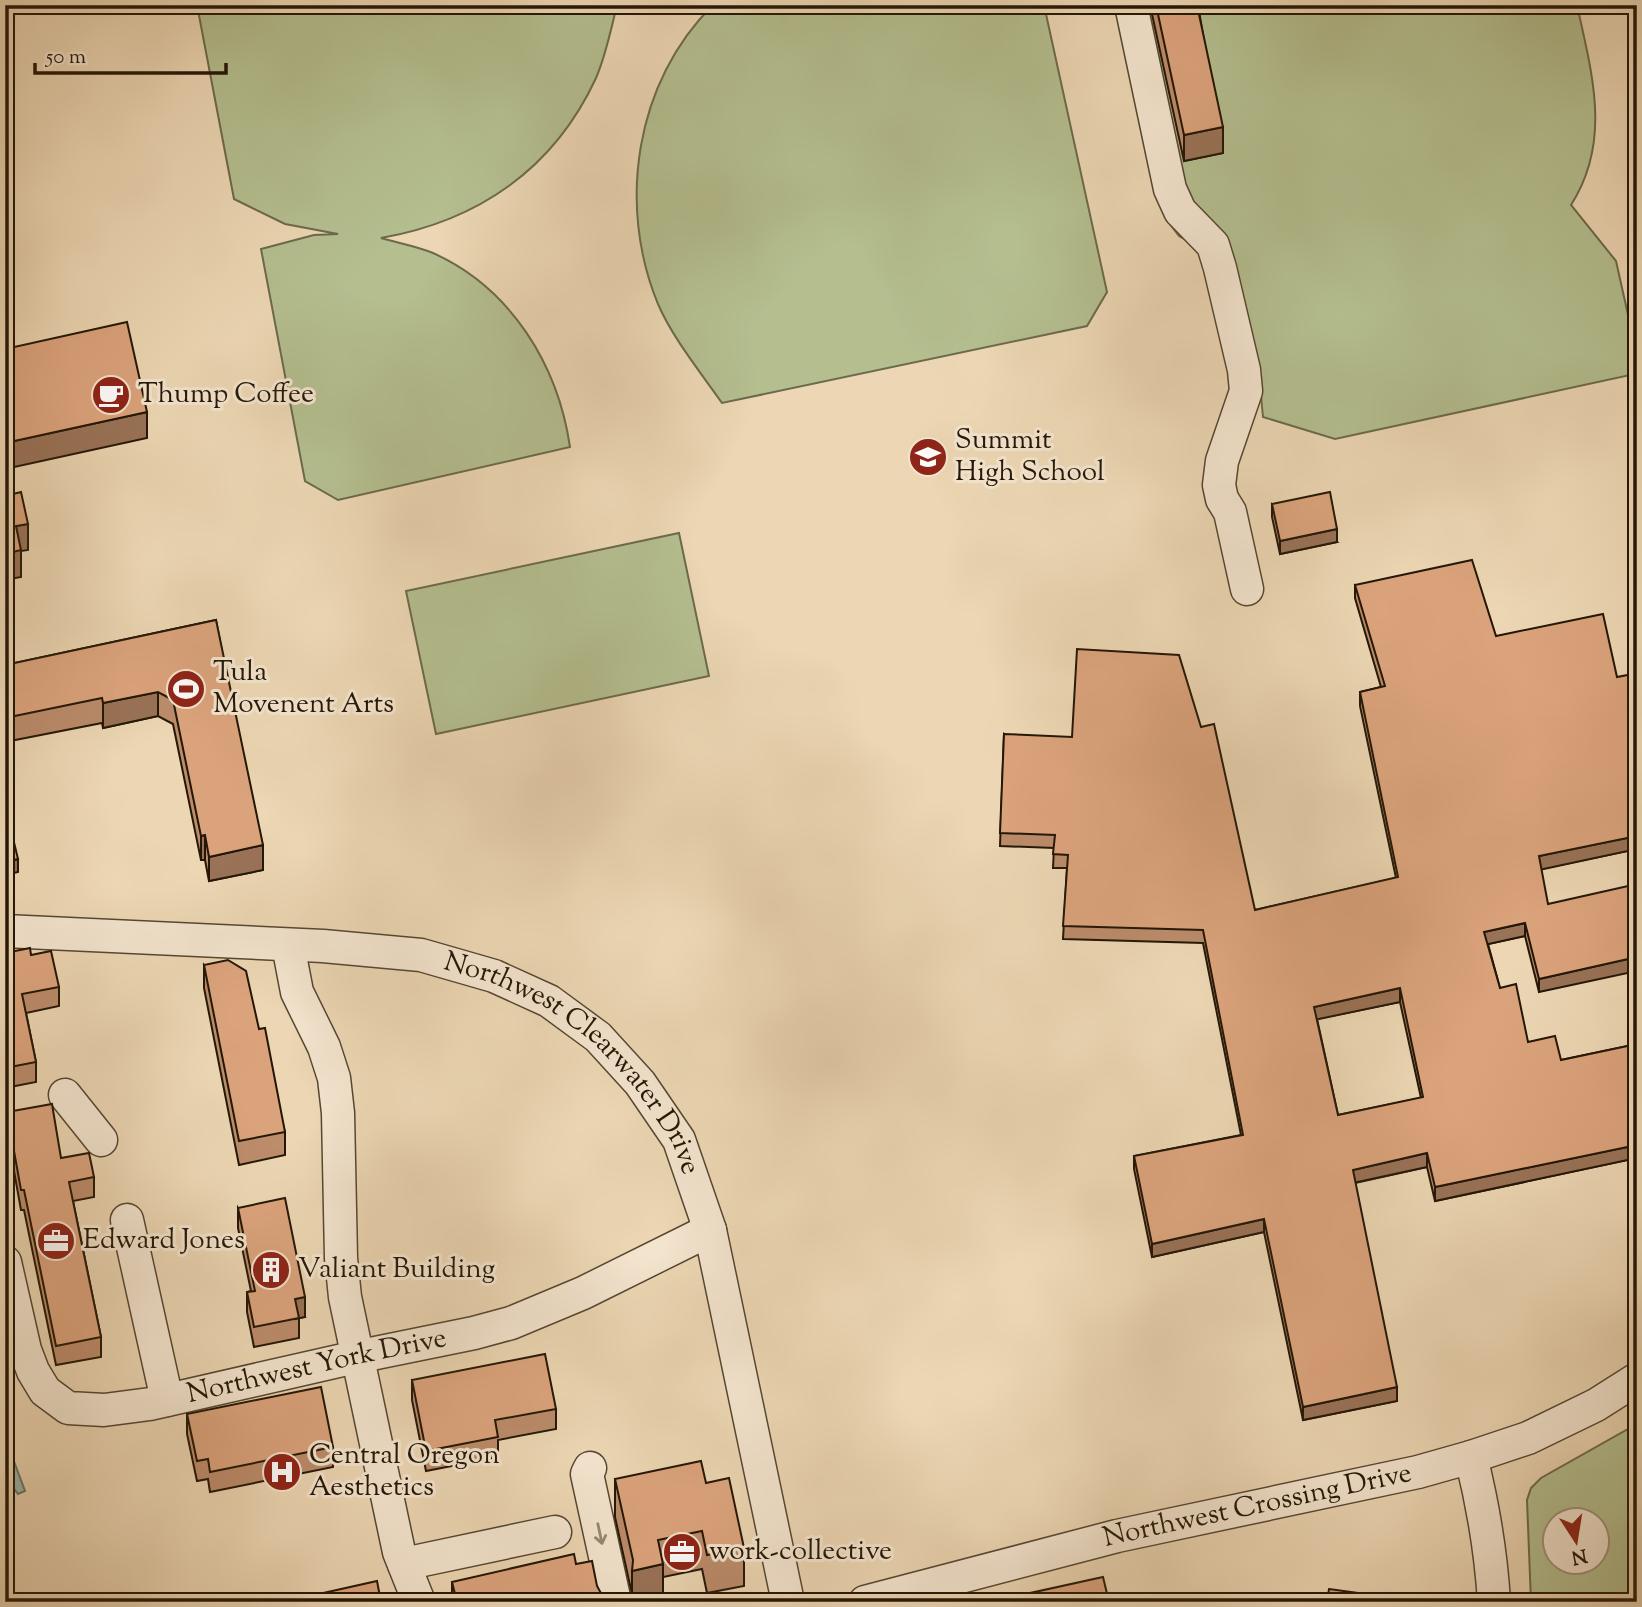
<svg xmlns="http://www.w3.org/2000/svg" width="1642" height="1607" font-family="'Sorts Mill Goudy',serif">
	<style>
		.green { fill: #b4be8f; stroke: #6c6a4b; stroke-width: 2; fill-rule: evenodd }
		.water { fill: #99b9ab; stroke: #6a7869; stroke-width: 2 }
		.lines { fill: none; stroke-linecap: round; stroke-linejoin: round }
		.minor-casing { stroke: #564732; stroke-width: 35 }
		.minor { stroke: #f3e4ce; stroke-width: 32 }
		.wall { fill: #bc8c6b; stroke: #241707; stroke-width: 2; fill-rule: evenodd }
		.shaded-wall { fill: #997257; stroke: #241707; stroke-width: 2 }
		.building { fill: #dba37c; stroke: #241707; stroke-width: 2; fill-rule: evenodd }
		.oneway { stroke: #968874 }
		.labels { text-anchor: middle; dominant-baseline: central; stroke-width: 6; stroke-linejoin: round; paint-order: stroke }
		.poi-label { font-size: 28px; fill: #241707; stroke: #f3e4ce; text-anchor: start }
		.street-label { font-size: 28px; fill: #241707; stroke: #f3e4ce }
	</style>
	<rect width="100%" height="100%" fill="#ecd6b3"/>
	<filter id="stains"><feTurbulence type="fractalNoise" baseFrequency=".00286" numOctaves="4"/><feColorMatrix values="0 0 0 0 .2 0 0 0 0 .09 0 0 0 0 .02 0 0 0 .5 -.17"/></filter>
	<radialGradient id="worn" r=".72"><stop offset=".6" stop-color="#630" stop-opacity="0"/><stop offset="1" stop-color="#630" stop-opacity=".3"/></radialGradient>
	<g class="green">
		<path d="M197 5H617C611 29 606 55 596 78 554 169 478 221 381 238 398 243 416 246 433 253 511 288 558 365 570 447L338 500 305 481 261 249 314 235 338 234 285 224 234 199Z"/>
		<path d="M713 5H1044L1107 292 1087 326 722 403C701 373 672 337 658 304 617 205 635 82 713 5Z"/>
		<path d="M1120 5H1577C1592 74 1612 141 1571 205L1616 261 1637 355 1635 374 1335 439 1263 417 1258 365 1205 260 1191 243 1179 236 1167 220Z"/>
		<path d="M679 533 709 676 436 734 406 591Z"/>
		<path d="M1637 1424V1602H1531L1527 1500 1531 1488 1541 1478ZM1554 1520H1596V1562H1554Z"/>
	</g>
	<path class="water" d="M5 1426 9 1448 25 1491 18 1494 5 1477Z"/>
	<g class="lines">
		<defs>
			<g id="minor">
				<path d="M1131 5 1170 189 1180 211 1213 245 1220 268 1244 370 1246 391 1222 461 1219 485 1222 499 1230 512 1247 589"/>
				<path id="s1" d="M5 931 323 946 421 955 494 976 549 1001 598 1037 640 1083 679 1140 710 1230 788 1602"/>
				<path d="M288 945 297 992 324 1047 334 1078 338 1113 341 1258 345 1297 399 1552 419 1602"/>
				<path d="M65 1095 101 1140"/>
				<path d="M127 1220 167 1400"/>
				<path id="s2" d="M5 1262 25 1350 33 1371 45 1391 68 1408 104 1410 150 1404 356 1357 474 1333 511 1323 583 1293 710 1230"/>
				<path d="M1471 1457C1483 1505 1491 1552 1494 1602"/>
				<path d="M590 1468 587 1474 615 1602"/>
				<path d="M404 1564 555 1532"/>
				<path id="s3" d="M865 1602 1117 1536 1418 1472 1471 1457 1528 1438 1596 1405 1637 1379"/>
			</g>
		</defs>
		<use href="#minor" class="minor-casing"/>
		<use href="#minor" class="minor"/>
	</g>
	<g class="wall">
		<path d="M1150 5H1198L1223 153 1184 161Z"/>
		<path d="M1272 504 1337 542 1280 554 1272 517Z"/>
		<path d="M1355 585 1496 636 1617 677 1637 690V849L1541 869 1539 992 1525 936 1488 944 1500 988 1528 1042 1561 1060 1637 1044V1158L1435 1201 1427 1167 1355 1183 1397 1401 1303 1420 1264 1232 1152 1257 1134 1169V1156L1241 1135 1203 943 1063 939 1067 868H1053L1054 848 1000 846 1004 734 1255 910 1396 878 1360 706V692L1381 687 1355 598ZM1400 1002 1421 1098 1338 1115 1317 1019Z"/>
		<path d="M216 620 263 870 209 881 205 860H201L173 724 158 716 103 728 102 723 5 742V665Z"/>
		<path d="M5 953 31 955 59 987V1006L26 1013 36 1062V1082L5 1088Z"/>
		<path d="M204 965 259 1029 285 1132V1155L239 1165 204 988Z"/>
		<path d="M7 1112 61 1158 94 1177V1197L73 1201 101 1337V1357L56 1365 24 1210H21L7 1132Z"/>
		<path d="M238 1208 305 1317 299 1318V1338L254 1347 247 1312V1292L251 1291 238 1228Z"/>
		<path d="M412 1380 556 1409V1429L498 1440V1457L426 1471 412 1400Z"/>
		<path d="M187 1414 333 1447V1467L210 1492 208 1479 197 1481 187 1434Z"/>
		<path d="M615 1479 706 1483 744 1548V1586L707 1593 702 1569 663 1577V1602H632V1594L615 1517Z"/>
		<path d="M576 1564 597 1586 602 1602H452V1582Z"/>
	</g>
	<g class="shaded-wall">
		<path d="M1223 127V153L1184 161V135Z"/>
		<path d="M147 412V438L5 469V443Z"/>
		<path d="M28 524V550L21 551V577L5 580V554L16 526Z"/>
		<path d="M1337 529V542L1280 554V541Z"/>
		<path d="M158 692V716L103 728V703Z"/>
		<path d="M205 835V860H201V836Z"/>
		<path d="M1637 836V849L1539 870V856Z"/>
		<path d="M263 845V870L209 881V857Z"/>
		<path d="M18 859V872L5 875V862Z"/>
		<path d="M1525 923V936L1484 945V932Z"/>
		<path d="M1637 957V971L1539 992V979Z"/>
		<path d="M1400 988V1002L1314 1020V1007Z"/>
		<path d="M1637 1145V1158L1435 1201V1187Z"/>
		<path d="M1427 1153V1167L1353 1183V1170Z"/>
		<path d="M1264 1219V1232L1152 1257V1244Z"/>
		<path d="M305 1297V1317L295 1319V1299Z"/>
		<path d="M1397 1387V1401L1303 1420V1407Z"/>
		<path d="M663 1564V1602H632V1571Z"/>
		<path d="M602 1595V1602H573Z"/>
	</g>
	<g class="building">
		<path d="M1156 5H1197L1223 127 1184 135Z"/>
		<path d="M127 322 147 412 5 443V349Z"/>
		<path d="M5 477 9 495 21 492 28 524 16 526 21 550 5 554Z"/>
		<path d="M1330 492 1337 529 1280 541 1272 504Z"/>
		<path d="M1472 560 1496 636 1603 614 1617 677 1633 674 1637 690V836L1539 856 1548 904 1637 884V957L1539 979 1525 923 1484 932 1500 988 1516 984 1528 1042 1555 1036 1561 1060 1637 1044V1145L1435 1187 1427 1153 1353 1170 1397 1387 1303 1407 1264 1219 1152 1244 1134 1156 1243 1135 1203 930 1063 926 1068 855 1053 854 1055 835 1000 833 1004 734 1072 737 1077 649 1179 655 1201 727 1214 724 1255 910 1398 877 1360 692 1385 686 1355 585ZM1400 988 1423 1097 1338 1115 1314 1007Z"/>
		<path d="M216 620 263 845 209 857 205 835 201 836 173 700 158 692 103 703 102 698 5 718V665Z"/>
		<path d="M5 805 18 859 5 862Z"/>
		<path d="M30 948 31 955 51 951 59 987 22 994 36 1062 5 1068V953Z"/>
		<path d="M228 960 246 971 259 1029 265 1028 285 1132 239 1141 204 965Z"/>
		<path d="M52 1104 61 1158 89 1153 94 1177 69 1182 101 1337 56 1346 24 1190H21L7 1112Z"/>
		<path d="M285 1198 305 1297 295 1299 299 1318 254 1327 247 1292 255 1291 238 1208Z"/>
		<path d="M545 1354 556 1409 495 1420 498 1437 426 1451 412 1380Z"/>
		<path d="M321 1387 333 1447 210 1472 208 1459 197 1461 187 1414Z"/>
		<path d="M701 1461 706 1483 729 1478 744 1548 707 1555 702 1531 658 1540 663 1564 632 1571 633 1560 615 1479Z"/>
		<path d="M574 1554 576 1564 592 1561 597 1586 602 1595 573 1602H457L452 1582Z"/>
		<path d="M1103 1577 1109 1602H970L1002 1594 1003 1599Z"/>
		<path d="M377 1581 381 1602H283Z"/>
		<path d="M1329 1589 1388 1597 1387 1602H1327Z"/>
	</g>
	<defs><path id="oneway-shaft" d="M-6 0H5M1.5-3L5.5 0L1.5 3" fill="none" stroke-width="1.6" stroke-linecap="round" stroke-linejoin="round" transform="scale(1.75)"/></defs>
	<use class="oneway" href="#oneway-shaft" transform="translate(600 1534) rotate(78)"/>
	<defs>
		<symbol id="cafe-disc" viewBox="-11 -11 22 22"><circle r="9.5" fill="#8f2418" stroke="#f3e4ce"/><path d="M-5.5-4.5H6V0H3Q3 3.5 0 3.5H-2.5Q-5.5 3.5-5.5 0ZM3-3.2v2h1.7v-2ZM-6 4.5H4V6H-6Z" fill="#fff"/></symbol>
		<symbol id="school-disc" viewBox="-11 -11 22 22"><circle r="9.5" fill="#8f2418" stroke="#f3e4ce"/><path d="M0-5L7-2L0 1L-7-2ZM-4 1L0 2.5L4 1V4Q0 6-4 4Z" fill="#fff"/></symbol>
		<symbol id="stadium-disc" viewBox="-11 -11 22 22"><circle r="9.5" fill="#8f2418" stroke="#f3e4ce"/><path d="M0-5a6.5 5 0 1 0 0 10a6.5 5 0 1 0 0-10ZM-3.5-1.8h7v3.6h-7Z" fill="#fff"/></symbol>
		<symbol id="office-disc" viewBox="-11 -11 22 22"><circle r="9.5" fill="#8f2418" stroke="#f3e4ce"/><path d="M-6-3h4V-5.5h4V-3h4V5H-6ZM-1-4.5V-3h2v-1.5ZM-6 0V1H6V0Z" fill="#fff"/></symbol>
		<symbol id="building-disc" viewBox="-11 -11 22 22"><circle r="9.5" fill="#8f2418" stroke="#f3e4ce"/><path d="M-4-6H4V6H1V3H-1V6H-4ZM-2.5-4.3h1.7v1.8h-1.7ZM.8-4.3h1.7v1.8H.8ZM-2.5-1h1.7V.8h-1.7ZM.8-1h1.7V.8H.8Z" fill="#fff"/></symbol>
		<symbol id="hospital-disc" viewBox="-11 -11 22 22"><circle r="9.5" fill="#8f2418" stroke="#f3e4ce"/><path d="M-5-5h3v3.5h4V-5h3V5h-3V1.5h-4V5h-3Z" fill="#fff"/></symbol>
	</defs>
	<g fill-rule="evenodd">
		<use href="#cafe-disc" x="89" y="373" width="44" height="44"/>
		<use href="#school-disc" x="906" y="435" width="44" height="44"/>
		<use href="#stadium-disc" x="164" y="667" width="44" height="44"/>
		<use href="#office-disc" x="34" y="1219" width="44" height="44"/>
		<use href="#building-disc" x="249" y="1248" width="44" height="44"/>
		<use href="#hospital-disc" x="260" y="1450" width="44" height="44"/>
		<use href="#office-disc" x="660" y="1530" width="44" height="44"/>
	</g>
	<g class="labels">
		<g class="poi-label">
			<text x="138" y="395">Thump Coffee</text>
			<text x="955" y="441">Summit<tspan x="955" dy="32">High School</tspan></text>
			<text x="213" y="673">Tula<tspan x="213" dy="32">Movenent Arts</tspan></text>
			<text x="83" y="1241">Edward Jones</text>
			<text x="298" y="1270">Valiant Building</text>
			<text x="309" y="1456">Central Oregon<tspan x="309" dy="32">Aesthetics</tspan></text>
			<text x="709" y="1552">work-collective</text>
		</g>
		<g class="street-label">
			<text stroke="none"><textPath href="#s1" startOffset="611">Northwest Clearwater Drive</textPath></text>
			<text stroke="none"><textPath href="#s2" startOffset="418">Northwest York Drive</textPath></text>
			<text stroke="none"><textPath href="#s3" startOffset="404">Northwest Crossing Drive</textPath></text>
		</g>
	</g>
	<rect width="1642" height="1607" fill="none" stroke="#ecd6b3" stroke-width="28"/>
	<rect x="7" y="7" width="1628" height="1593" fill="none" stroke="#241707" stroke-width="3.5"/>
	<rect x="14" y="14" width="1614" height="1579" fill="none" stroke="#241707" stroke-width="2"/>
	<g transform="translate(1576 1541) rotate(168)"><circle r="33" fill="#f3e4ce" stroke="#a0927e" stroke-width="2"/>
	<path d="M0-5L12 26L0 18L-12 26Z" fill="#8f2418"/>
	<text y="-10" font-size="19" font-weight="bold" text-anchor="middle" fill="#241707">N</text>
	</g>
	<path d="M35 63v10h191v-10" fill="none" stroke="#241707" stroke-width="3.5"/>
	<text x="46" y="63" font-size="21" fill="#241707" stroke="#f3e4ce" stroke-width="5" paint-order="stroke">50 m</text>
	<rect width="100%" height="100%" filter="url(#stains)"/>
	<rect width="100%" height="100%" fill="url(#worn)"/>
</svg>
